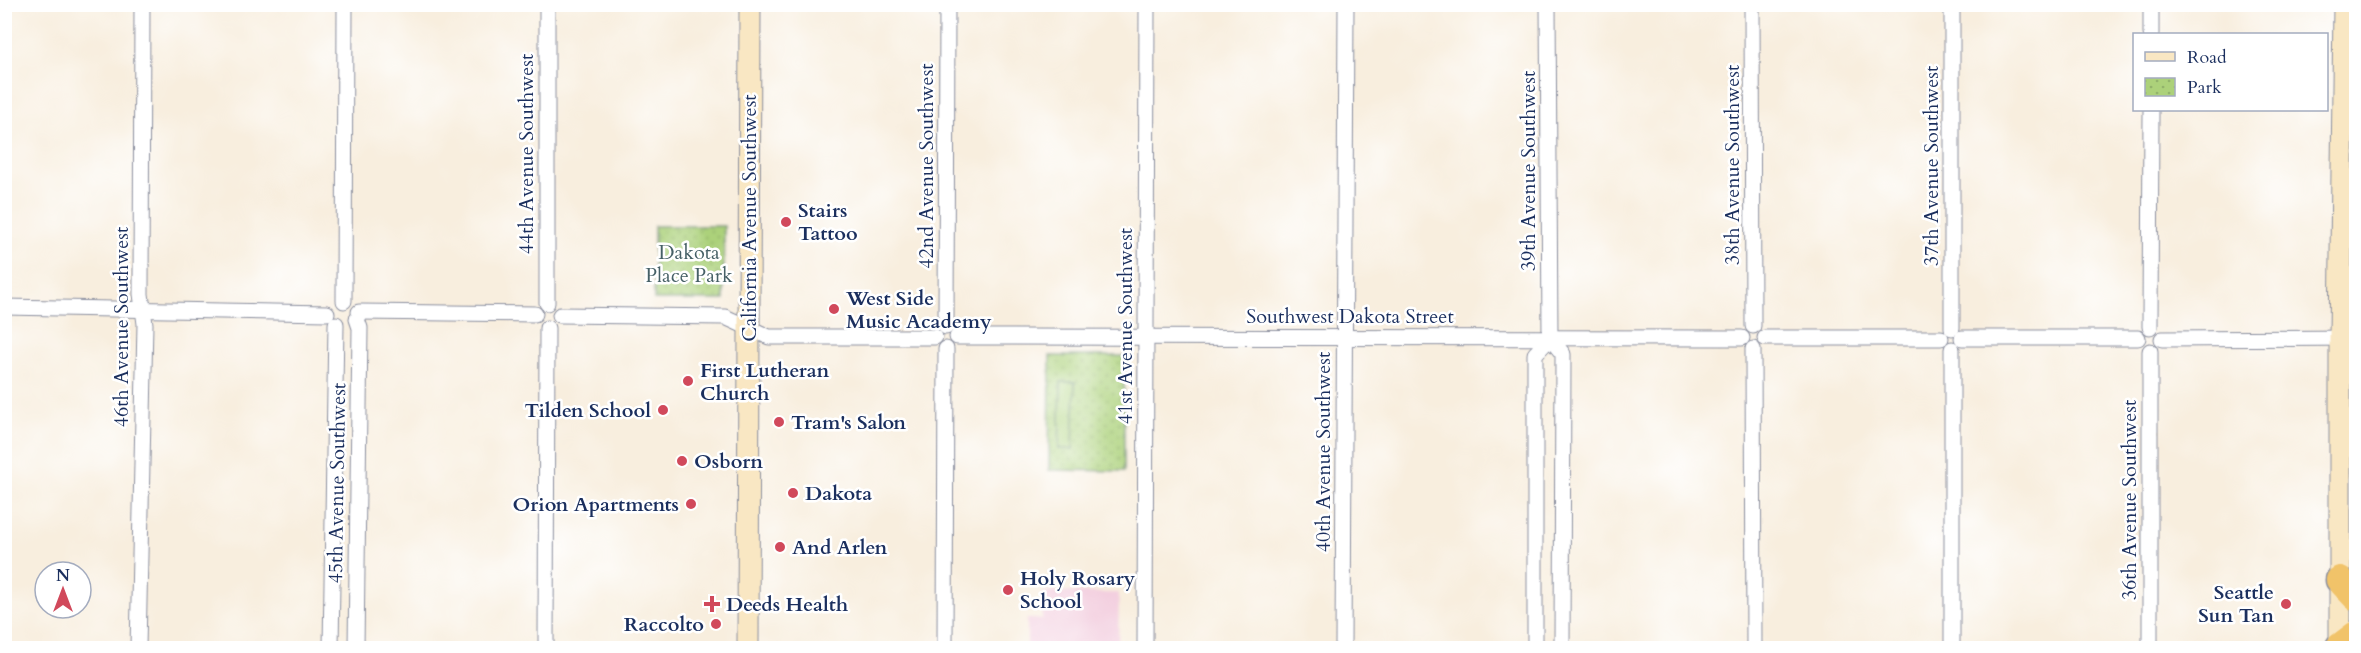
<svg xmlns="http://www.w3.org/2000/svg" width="2361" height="653" font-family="Cardo,serif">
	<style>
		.built { fill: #f3cfdf }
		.park { fill: url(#park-dots); stroke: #64806c; stroke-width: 1.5 }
		.pitch { fill: #acd17a; stroke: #64806c; stroke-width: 1.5 }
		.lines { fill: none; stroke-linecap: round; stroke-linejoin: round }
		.street-casing { stroke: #8a8e9e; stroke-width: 17 }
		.secondary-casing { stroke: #8a8e9e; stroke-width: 23 }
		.highway-casing { stroke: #8a8e9e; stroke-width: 31 }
		.street { stroke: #fff; stroke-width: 15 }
		.secondary { stroke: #f9e7c3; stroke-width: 21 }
		.highway { stroke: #f1c369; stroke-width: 28 }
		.poi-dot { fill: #d1495b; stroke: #fff; stroke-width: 2 }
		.labels { text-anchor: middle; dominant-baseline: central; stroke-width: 5; stroke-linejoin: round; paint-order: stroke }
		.street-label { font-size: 20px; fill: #1b2f5e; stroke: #fff }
		.poi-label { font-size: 20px; font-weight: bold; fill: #1b2f5e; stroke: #fff; text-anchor: start }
		.park-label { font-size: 20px; fill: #466066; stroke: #fff }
	</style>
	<defs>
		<pattern id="park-dots" width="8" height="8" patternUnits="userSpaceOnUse" patternTransform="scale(1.5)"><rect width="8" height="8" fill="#acd17a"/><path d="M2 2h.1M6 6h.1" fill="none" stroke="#93b46c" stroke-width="1.8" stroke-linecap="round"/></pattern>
	</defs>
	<rect width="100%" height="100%" fill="#fff"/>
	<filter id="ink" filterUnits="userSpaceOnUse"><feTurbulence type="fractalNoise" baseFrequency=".0167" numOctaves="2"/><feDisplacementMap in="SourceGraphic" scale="12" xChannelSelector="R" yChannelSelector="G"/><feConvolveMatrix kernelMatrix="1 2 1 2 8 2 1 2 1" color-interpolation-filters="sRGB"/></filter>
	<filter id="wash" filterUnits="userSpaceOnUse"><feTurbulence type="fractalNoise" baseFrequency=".008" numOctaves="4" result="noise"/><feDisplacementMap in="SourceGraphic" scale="24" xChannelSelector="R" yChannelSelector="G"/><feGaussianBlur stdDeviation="1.35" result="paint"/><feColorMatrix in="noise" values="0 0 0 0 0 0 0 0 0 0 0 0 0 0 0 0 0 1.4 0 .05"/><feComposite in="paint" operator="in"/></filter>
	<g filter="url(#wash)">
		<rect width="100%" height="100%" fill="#f8eede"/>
		<path class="built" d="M1043 592 1119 593 1118 648H1027V619H1042Z"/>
		<g class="park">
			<rect x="654" y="226" width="70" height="74"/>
			<path d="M1050 356H1124V471L1049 470Z"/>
		</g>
		<path class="pitch" d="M1061 382H1075L1073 449H1059Z"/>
	</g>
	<g filter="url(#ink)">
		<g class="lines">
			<defs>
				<g id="street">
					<path d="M547 4V303"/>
					<path d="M1548 4 1550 338 1563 354 1562 648"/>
					<path d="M1752 4 1753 326"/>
					<path d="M1952 4V328"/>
					<path d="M2151 34V4"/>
					<path d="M344 301 345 4"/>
					<path d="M4 307 327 313"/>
					<path d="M359 312 535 314"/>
					<path d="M560 315 725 317 769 337H935"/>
					<path d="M946 327 947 4"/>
					<path d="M2150 327 2151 110"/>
					<path d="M957 337 1742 338"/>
					<path d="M1765 338H1941"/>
					<path d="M1962 338H2138"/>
					<path d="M2162 339 2356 338"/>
					<path d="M1753 349 1754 648"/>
					<path d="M1952 349V648"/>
					<path d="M2340 548H2356"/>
					<path d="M138 648 145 324 141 294 142 4"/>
					<path d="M331 648 336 324"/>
					<path d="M356 648 360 328 357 319"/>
					<path d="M546 648 547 328"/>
					<path d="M945 648 946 349"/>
					<path d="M1145 648 1147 4"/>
					<path d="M1343 648 1346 4"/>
					<path d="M1535 648V354L1550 338"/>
					<path d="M2150 648V351"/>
				</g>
				<g id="secondary">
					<path d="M748 648 750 4"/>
					<path d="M2340 648V338L2344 4"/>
				</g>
				<g id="highway">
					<path d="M2340 580 2356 597"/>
					<path d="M2340 647 2356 635"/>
				</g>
			</defs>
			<use href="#street" class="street-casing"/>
			<use href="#secondary" class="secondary-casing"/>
			<use href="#highway" class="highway-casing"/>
			<use href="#street" class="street"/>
			<use href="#secondary" class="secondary"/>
			<use href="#highway" class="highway"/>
		</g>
	</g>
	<g class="poi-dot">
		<circle cx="786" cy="222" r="6"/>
		<circle cx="834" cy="309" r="6"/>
		<circle cx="688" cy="381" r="6"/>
		<circle cx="663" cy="410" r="6"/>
		<circle cx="779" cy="422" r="6"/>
		<circle cx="682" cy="461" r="6"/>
		<circle cx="793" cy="493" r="6"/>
		<circle cx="691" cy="504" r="6"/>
		<circle cx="780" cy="547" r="6"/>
		<circle cx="1008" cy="590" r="6"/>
		<path d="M709 595h6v6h6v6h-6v6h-6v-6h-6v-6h6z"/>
		<circle cx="2286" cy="604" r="6"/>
		<circle cx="716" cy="624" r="6"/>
	</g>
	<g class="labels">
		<g class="street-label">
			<text transform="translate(526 154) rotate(-90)">44th Avenue Southwest</text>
			<text transform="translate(1732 165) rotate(-90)">38th Avenue Southwest</text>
			<text transform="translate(926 166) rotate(-90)">42nd Avenue Southwest</text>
			<text transform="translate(1931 166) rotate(-90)">37th Avenue Southwest</text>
			<text transform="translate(1528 171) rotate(-90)">39th Avenue Southwest</text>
			<text transform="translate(749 218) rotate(-90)">California Avenue Southwest</text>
			<text x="1350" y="316">Southwest Dakota Street</text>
			<text transform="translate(1125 326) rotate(-90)">41st Avenue Southwest</text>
			<text transform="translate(121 327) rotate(-90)">46th Avenue Southwest</text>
			<text transform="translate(1323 452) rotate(-90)">40th Avenue Southwest</text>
			<text transform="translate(337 483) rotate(-89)">45th Avenue Southwest</text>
			<text transform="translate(2129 500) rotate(-90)">36th Avenue Southwest</text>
		</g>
		<g class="poi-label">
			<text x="798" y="210">Stairs<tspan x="798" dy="23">Tattoo</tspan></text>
			<text x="846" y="298">West Side<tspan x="846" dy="23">Music Academy</tspan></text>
			<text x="700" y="370">First Lutheran<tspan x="700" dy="23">Church</tspan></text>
			<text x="651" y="410" text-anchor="end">Tilden School</text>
			<text x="791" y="422">Tram's Salon</text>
			<text x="694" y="461">Osborn</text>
			<text x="805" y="493">Dakota</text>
			<text x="679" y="504" text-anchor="end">Orion Apartments</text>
			<text x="792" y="547">And Arlen</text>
			<text x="1020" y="578">Holy Rosary<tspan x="1020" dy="23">School</tspan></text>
			<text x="2274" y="592" text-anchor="end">Seattle<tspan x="2274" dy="23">Sun Tan</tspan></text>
			<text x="726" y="604">Deeds Health</text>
			<text x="704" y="624" text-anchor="end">Raccolto</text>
		</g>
		<g class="park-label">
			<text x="689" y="252">Dakota<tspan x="689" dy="23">Place Park</tspan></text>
		</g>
	</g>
	<rect width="2361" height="653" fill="none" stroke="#fff" stroke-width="24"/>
	<rect x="2133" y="33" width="195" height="78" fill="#ffffff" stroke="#a4acbf" stroke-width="1.5"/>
	<rect x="2145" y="52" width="30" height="9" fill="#f9e7c3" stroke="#a4acbf" stroke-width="1.5"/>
	<text x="2187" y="63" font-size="18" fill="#1b2f5e">Road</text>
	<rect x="2145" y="78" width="30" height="18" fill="url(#park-dots)" stroke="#a4acbf" stroke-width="1.5"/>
	<text x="2187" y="93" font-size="18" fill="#1b2f5e">Park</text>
	<g transform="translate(63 590)"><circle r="28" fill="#ffffff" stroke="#a4acbf" stroke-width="1.5"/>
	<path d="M0-4.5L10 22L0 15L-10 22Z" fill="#d1495b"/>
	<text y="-9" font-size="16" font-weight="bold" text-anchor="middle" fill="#1b2f5e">N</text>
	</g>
</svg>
